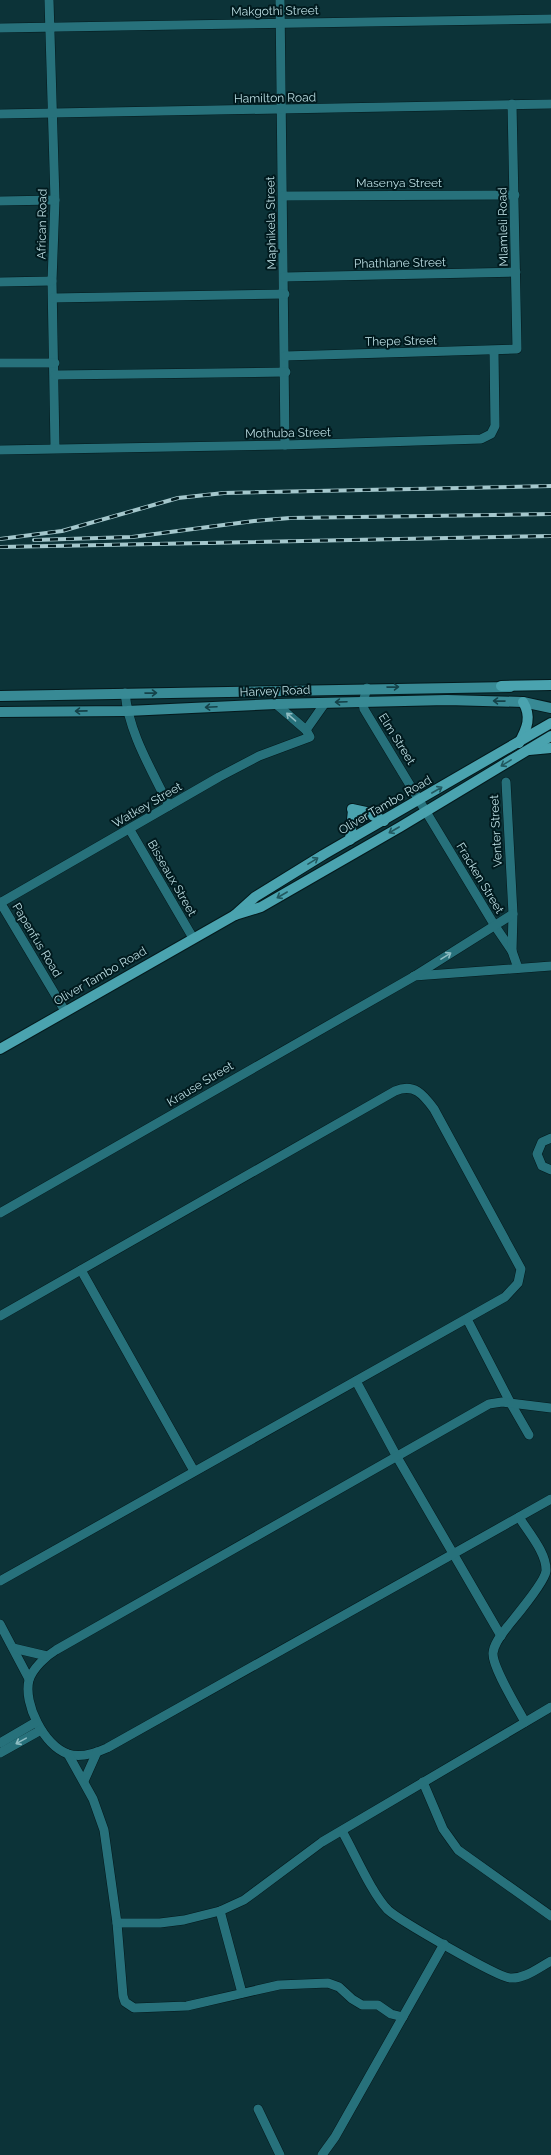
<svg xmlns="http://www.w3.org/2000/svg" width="551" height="2155" font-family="Raleway,sans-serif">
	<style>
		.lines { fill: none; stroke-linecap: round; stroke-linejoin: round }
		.minor-casing { stroke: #04191c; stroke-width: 10 }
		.secondary-casing { stroke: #04191c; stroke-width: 12 }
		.primary-casing { stroke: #04191c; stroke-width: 12 }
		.minor { stroke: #27717b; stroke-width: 9 }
		.secondary { stroke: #388a95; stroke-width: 10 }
		.primary { stroke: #4aa3af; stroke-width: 10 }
		.rail-casing { stroke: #a4c7cc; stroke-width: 4 }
		.rail { stroke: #001a1e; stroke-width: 2.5; stroke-dasharray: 8; stroke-linecap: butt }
		.oneway { stroke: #144148 }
		.oneway2 { stroke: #8ebcc2 }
		.oneway3 { stroke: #21585f }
		.labels { text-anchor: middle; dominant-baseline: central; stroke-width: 4; stroke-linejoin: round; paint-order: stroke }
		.street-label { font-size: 12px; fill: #badce1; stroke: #001a1e }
	</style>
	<rect width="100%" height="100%" fill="#0c3338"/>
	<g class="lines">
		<defs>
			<g id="minor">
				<path d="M49 0 55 200 52 281 55 448"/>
				<path d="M280 0 285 445"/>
				<path d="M0 28 551 19"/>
				<path d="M0 114 551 104"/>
				<path d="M283 196 515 195"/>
				<path d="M0 201 55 200"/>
				<path d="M284 277 516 272"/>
				<path d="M0 282 52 281"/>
				<path d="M53 298 285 294"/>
				<path d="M285 356 517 349 512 104"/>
				<path d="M0 363H55"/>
				<path d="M55 375 286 372"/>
				<path d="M0 450 285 445 481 439 491 434 495 426 494 351"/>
				<path d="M367 688 363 702 364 709 495 926 512 951 518 968"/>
				<path d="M125 693C129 734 152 770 169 806"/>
				<path d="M306 730 325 703"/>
				<path d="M506 782 513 914 512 951"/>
				<path d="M130 830 193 938"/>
				<path d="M0 902 65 1011"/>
				<path d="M0 903 219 777 259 756 310 737 306 730 276 704"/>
				<path d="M414 976 551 966"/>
				<path d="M551 1138 542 1142 537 1154 542 1166 551 1170"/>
				<path d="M0 1213 413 977 513 914"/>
				<path d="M81 1270 194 1471"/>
				<path d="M0 1316 395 1091C414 1083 423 1094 434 1109L521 1269 518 1283 505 1297 0 1581"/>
				<path d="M467 1319 510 1402 529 1435"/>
				<path d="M356 1381 397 1457 501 1636"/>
				<path d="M551 1408 502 1402 489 1404 56 1650C46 1656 33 1668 29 1680 23 1704 44 1745 68 1754 80 1758 96 1753 107 1748L551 1499"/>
				<path d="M519 1517C528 1532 547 1553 546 1571 545 1582 516 1616 508 1626 502 1634 494 1643 493 1653 492 1667 517 1707 525 1722"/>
				<path d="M0 1624 29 1679"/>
				<path d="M13 1648 47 1656"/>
				<path d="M0 1743 36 1722"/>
				<path d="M0 1753 41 1730"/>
				<path d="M68 1754 93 1799 104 1830 117 1923 123 1996 125 2002 134 2008 187 2006 279 1985 328 1983 339 1987 352 1999 362 2005H378L391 2014 403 2017"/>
				<path d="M84 1781 97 1752"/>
				<path d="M423 1782 443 1829 458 1850 551 1916"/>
				<path d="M342 1831C354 1852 372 1894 388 1910 399 1920 497 1977 510 1978 525 1979 538 1968 551 1961"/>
				<path d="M220 1911 242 1993"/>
				<path d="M117 1923H160L184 1920 220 1911 244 1900 322 1842 551 1707"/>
				<path d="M258 2109 280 2155"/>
				<path d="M322 2155 335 2137 444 1944"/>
			</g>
			<g id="secondary">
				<path d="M0 696 510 687"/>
				<path d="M0 712 127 711 276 704 447 700 523 702 551 708"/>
			</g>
			<g id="primary">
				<path d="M501 686 551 685"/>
				<path d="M519 743C527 728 532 717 523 702"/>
				<path d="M529 750 551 748"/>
				<path d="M352 809 366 812 384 821"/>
				<path d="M350 840 353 810"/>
				<path d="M235 915 255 897 323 855 551 723"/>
				<path d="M0 1049 235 915 261 907 400 827 551 736"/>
			</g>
		</defs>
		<use href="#minor" class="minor-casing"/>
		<use href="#secondary" class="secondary-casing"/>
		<use href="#primary" class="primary-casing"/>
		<use href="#minor" class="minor"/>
		<use href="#secondary" class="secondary"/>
		<use href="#primary" class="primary"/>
		<defs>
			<g id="rail">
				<path d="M0 539 62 531 178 498 224 493 551 486"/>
				<path d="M34 540 132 537 254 521 290 518 551 514"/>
				<path d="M0 547 551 536"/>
			</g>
		</defs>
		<use href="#rail" class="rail-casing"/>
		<use href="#rail" class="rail"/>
	</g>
	<defs><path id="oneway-shaft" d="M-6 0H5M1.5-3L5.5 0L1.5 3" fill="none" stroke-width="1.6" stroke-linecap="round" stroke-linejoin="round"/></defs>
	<g class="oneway">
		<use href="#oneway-shaft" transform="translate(393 687) rotate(-1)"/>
		<use href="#oneway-shaft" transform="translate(151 693) rotate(-1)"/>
		<use href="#oneway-shaft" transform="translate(499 701) rotate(-179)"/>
		<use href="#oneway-shaft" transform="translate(341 702) rotate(178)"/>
		<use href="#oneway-shaft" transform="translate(211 707) rotate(177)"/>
		<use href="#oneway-shaft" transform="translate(81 711) rotate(179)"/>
	</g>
	<g class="oneway2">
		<use href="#oneway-shaft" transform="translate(291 717) rotate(-139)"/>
		<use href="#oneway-shaft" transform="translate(446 956) rotate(-32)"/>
		<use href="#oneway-shaft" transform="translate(21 1741) rotate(151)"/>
	</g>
	<g class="oneway3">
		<use href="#oneway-shaft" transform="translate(506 763) rotate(149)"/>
		<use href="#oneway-shaft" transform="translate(437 790) rotate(-30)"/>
		<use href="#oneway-shaft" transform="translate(394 830) rotate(150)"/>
		<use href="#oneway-shaft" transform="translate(313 861) rotate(-32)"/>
		<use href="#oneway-shaft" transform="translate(282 895) rotate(150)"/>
	</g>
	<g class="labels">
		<g class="street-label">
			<text transform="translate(275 11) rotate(-1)">Makgothi Street</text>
			<text transform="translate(275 98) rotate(-1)">Hamilton Road</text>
			<text x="399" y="183">Masenya Street</text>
			<text transform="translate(271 223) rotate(-91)">Maphikela Street</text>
			<text transform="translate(42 224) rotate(-89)">African Road</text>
			<text transform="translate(503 227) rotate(-91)">Mlamleli Road</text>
			<text transform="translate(400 263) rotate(-1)">Phathlane Street</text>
			<text transform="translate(401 341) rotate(-1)">Thepe Street</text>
			<text transform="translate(288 433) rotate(-1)">Mothuba Street</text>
			<text transform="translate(275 691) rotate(-2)">Harvey Road</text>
			<text transform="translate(397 739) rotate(58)">Elm Street</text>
			<text transform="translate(147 805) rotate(-30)">Watkey Street</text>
			<text transform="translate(385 805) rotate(-30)">Oliver Tambo Road</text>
			<text transform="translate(496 831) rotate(-93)">Venter Street</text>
			<text transform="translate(172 878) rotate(60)">Bisseaux Street</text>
			<text transform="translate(480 878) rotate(59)">Fracken Street</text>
			<text transform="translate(37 940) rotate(59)">Papenfus Road</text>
			<text transform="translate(100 976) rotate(-30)">Oliver Tambo Road</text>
			<text transform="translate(200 1084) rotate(-31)">Krause Street</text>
		</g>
	</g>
</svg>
